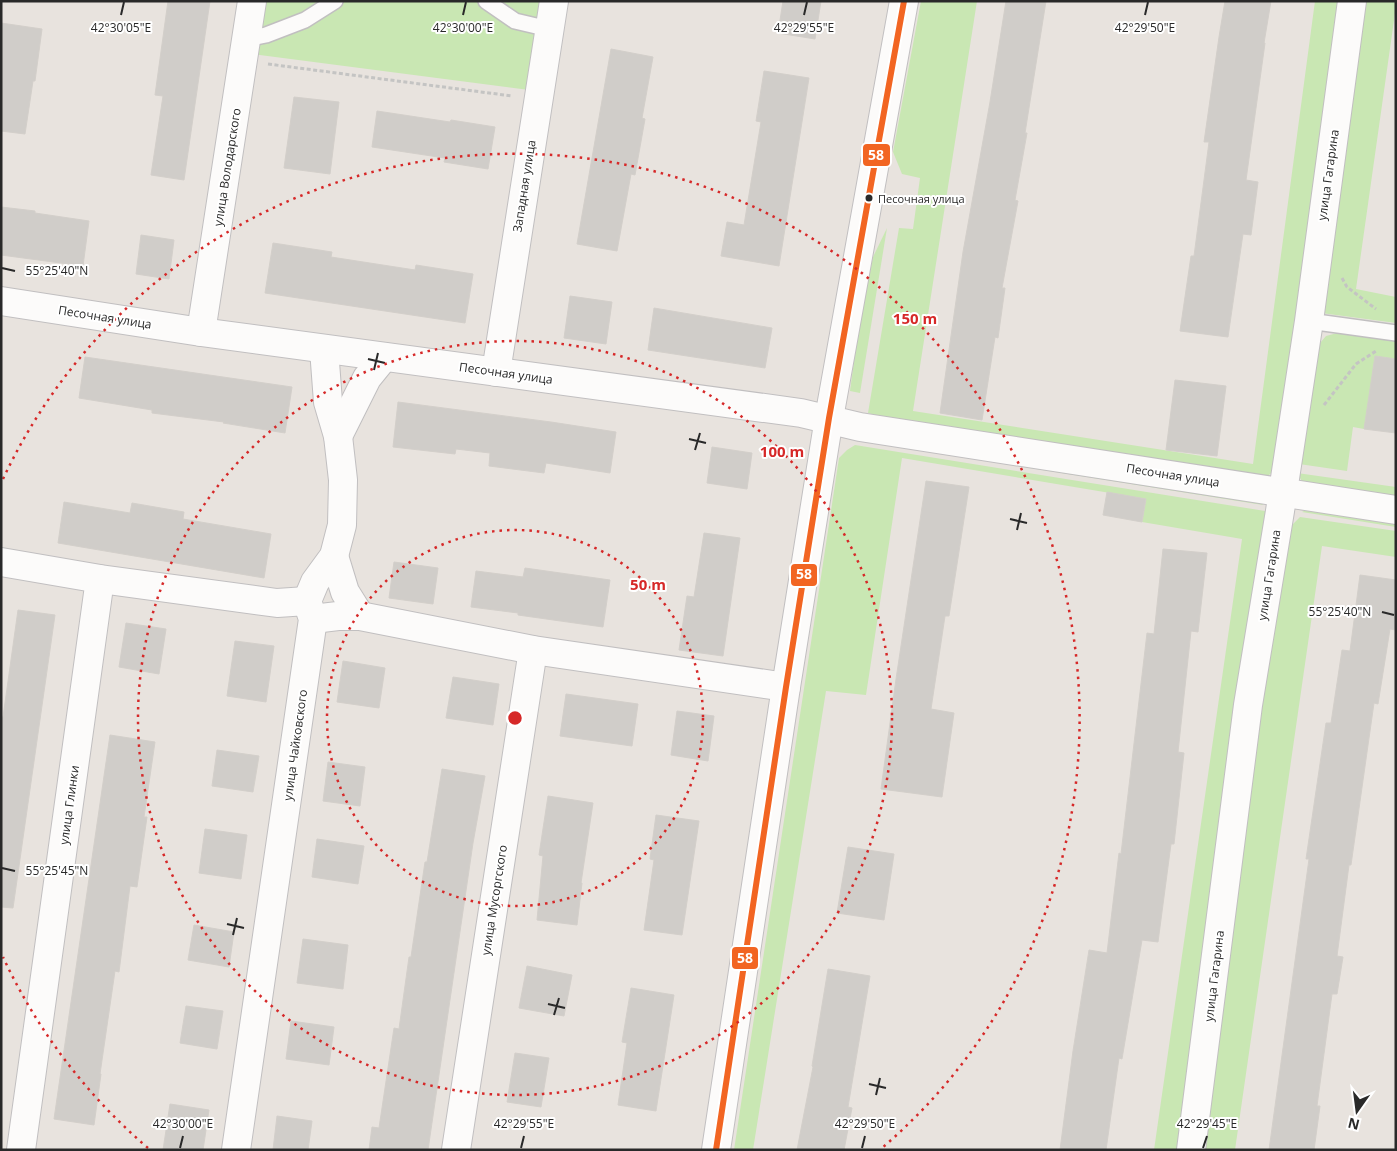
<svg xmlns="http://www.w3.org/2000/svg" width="1397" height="1151" font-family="'Open Sans',sans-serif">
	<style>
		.green { fill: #c9e7b3 }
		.building { fill: #d0cdc9; stroke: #d3cfca }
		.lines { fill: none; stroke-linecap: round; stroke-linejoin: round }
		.service-casing { stroke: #c1bfc0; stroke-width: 18 }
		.minor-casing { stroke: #c1bfc0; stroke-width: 30 }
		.tertiary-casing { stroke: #c1bfc0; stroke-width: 30 }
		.path { stroke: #c4c4c3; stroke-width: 3; stroke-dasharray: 4 2.5; stroke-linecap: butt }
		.service { stroke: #fcfbfa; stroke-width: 15 }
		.minor { stroke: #fcfbfa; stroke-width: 28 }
		.tertiary { stroke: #fcfbfa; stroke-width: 28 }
		.bus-1-casing { stroke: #fff; stroke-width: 10 }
		.bus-1 { stroke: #f26522; stroke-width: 6 }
		.ticks { fill: none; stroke: #292929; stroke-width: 2 }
		.ring { fill: none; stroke: #d62828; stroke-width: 2.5; stroke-dasharray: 2.5 5 }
		.bus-dot { fill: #292929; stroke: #fff; stroke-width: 2 }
		.labels { text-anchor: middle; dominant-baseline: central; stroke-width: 4; stroke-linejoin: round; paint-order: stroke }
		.bus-label { font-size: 11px; fill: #292929; stroke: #fff; text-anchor: start }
		.street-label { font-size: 12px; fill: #292929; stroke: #fff }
		.ticks-label { font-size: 12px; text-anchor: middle; fill: #292929; stroke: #fff; stroke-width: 4; stroke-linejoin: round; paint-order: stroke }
		.centre { fill: #d62828; stroke: #fff; stroke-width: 2.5 }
		.ring-label { font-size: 15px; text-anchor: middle; font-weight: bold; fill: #d62828; stroke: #fff; stroke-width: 4; stroke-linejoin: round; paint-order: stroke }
		.line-badge { stroke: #fff; stroke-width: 2 }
		.badge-label { font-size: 14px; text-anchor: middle; font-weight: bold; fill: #fff }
	</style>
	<rect width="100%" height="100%" fill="#e8e3de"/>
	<g class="green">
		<path d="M260 1H545L529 90 253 54Z"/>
		<path d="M921 1H977L913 411 1253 464 1315 1H1340L1274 471 1264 479 890 419 868 413 899 228 913 229 920 178 902 174 893 152Z"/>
		<path d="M1362 1H1396V6L1356 289 1396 297V323L1321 313Z"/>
		<path d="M887 228 860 393 850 391 857 338 873 257Z"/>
		<path d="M1341 332 1396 340V359L1364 429 1353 427 1347 471 1299 464 1315 349 1326 336Z"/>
		<path d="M861 441 1258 499 1263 505Z"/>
		<path d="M855 445 1265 511 1267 524 1181 1150H1154L1242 539 1142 522 1146 499 902 458 866 695 826 691 753 1150H734L839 458 847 450Z"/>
		<path d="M1297 473 1396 487V497L1303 483Z"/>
		<path d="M1312 507 1396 520V527L1302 512Z"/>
		<path d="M1300 517 1396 531V557L1322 546 1235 1150H1203L1259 701 1286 531Z"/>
	</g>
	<g class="building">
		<path d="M168 1H210L184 180 151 175 163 96 155 95Z"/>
		<path d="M783 1H821L815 39 778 33Z"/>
		<path d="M1006 1H1046L1025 133H1027L1015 200 1018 201 1002 288H1005L998 338 995 337 982 420 940 413 963 252 990 102Z"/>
		<path d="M1225 1H1271L1264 43H1265L1246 180 1258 182 1251 235 1243 234 1228 337 1180 331 1191 256H1194L1209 142H1204L1219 37Z"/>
		<path d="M1 23 42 29 35 81H33L25 134 1 131Z"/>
		<path d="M611 49 653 57 642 118 645 119 635 175 631 174 617 251 577 244Z"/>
		<path d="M764 71 809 78 779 266 721 256 727 222 744 225 761 122 756 121Z"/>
		<path d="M294 97 339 102 330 174 284 168Z"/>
		<path d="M377 111 450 122 451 120 495 127 488 169 444 162 445 158 372 147Z"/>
		<path d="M1 207 35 211V213L89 221 83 266 1 255Z"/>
		<path d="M141 235 174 240 169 279 136 274Z"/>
		<path d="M273 243 332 252 331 257 415 270 416 265 473 274 465 323 265 293Z"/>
		<path d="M570 296 612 302 606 344 564 338Z"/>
		<path d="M654 308 772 328 765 368 648 350Z"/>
		<path d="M1375 356 1396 359V433L1364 429Z"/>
		<path d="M85 357 292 387 285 433 223 423 224 422 152 413V410L79 398Z"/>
		<path d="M1175 380 1226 386 1217 456 1166 450Z"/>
		<path d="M398 402 551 422 616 432 610 473 546 463 544 473 489 466 490 453 456 449 455 454 393 447Z"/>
		<path d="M712 447 752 453 747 489 707 483Z"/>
		<path d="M926 481 969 487 949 616H945L931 709 954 713 942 797 881 789 896 679Z"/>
		<path d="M1107 492 1146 499 1142 522 1103 515Z"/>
		<path d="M64 502 130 513 132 503 184 512 183 519 271 534 264 578 58 543Z"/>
		<path d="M704 533 740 538 723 656 679 650 687 596 694 597Z"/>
		<path d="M1163 549 1207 553 1198 632 1191 631 1178 752 1184 753 1174 844H1171L1158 942 1142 940 1122 1059 1119 1058 1106 1150H1060L1073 1051 1089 950 1107 953 1119 853 1121 854 1147 633 1154 634Z"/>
		<path d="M394 562 438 568 433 604 389 598Z"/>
		<path d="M525 568 610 580 603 627 518 615V613L471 607 476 571 523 577Z"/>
		<path d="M1360 575 1396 580V630L1390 629 1378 704 1374 703 1351 865H1349L1337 956 1343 957 1337 994H1332L1317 1106H1320L1314 1150H1269L1309 859H1306L1326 723H1331L1342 650 1350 651Z"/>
		<path d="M18 610 55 615 13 908 1 907V717H3Z"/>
		<path d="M126 623 166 629 159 674 119 667Z"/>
		<path d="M235 641 274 646 266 702 227 696Z"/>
		<path d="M343 661 385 668 379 708 337 702Z"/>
		<path d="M453 677 499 684 493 725 446 718Z"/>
		<path d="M566 694 638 704 632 746 560 736Z"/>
		<path d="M677 711 714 716 708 761 671 755Z"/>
		<path d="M110 735 155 742 144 817H147L137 887 130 886 119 972 115 971 100 1074H101L94 1125 54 1119Z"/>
		<path d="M217 750 259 756 253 792 212 786Z"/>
		<path d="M328 762 365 767 360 806 323 801Z"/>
		<path d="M442 769 485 776 473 843 428 1150H369L372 1127 379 1128 394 1028 399 1029 409 957H411L425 862H427Z"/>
		<path d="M548 796 593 803 581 883H582L577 925 537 920 543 856 539 855Z"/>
		<path d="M656 815 699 821 682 935 644 930 654 860 650 859Z"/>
		<path d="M205 829 247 835 241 879 199 873Z"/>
		<path d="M317 839 364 846 358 884 312 877Z"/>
		<path d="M848 847 894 854 884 920 837 913Z"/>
		<path d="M194 925 234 932 229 967 188 960Z"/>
		<path d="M303 939 348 945 343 989 297 983Z"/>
		<path d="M527 966 572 975 564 1016 519 1008Z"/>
		<path d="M828 969 870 976 848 1107 852 1108 844 1150H797L813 1067 812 1066Z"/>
		<path d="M631 988 674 995 656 1111 618 1105 627 1043 622 1042Z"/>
		<path d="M186 1006 223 1011 217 1049 180 1043Z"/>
		<path d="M291 1021 334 1027 329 1065 286 1059Z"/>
		<path d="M515 1053 549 1058 541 1107 507 1102Z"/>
		<path d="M170 1104 209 1110 203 1150H163Z"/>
		<path d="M277 1116 312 1121 308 1150H273Z"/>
	</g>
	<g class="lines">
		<defs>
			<g id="service">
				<path d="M486 1 515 21 549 29"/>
				<path d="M246 39 266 35 305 20 335 1"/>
				<path d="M1309 321 1396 333"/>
			</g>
			<g id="minor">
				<path d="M1 301 201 332 801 413 860 427 1396 510"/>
				<path d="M201 332 252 1"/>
				<path d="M496 372 554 1"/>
				<path d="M338 436 367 378 384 357"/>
				<path d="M334 556 345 592 360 616"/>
				<path d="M1 562 100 579 277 603 307 601"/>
				<path d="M313 619 338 616H360L533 650 786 687"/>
				<path d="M21 1150 100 579"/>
				<path d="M236 1150 313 619 307 601 315 582 334 556 342 525 343 480 338 436 328 402 324 349"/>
				<path d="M456 1150 533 650"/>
				<path d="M1191 1150 1248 705 1280 511 1309 321 1352 1"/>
			</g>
			<path id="tertiary" d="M716 1150 786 687 829 418 904 1"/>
		</defs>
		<use href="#service" class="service-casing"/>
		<use href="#minor" class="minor-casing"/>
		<use href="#tertiary" class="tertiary-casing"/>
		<g class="path">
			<path d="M268 64 512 96"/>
			<path d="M1342 278 1347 287 1376 309"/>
			<path d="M1324 405 1356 364 1376 351"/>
		</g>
		<use href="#service" class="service"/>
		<use href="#minor" class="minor"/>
		<use href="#tertiary" class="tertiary"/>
		<defs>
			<path id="bus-1" d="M716 1150 786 687 829 418 904 1"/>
		</defs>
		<use href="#bus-1" class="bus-1-casing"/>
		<use href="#bus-1" class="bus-1"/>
	</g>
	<path class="ticks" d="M121 15 124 2M463 15 466 2M804 15 807 2M1145 15 1148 2M2 268 15 271M368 359 385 363M374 370 378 353M689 439 706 443M695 450 700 433M1010 519 1027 523M1017 530 1021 513M1382 612 1394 615M2 868 15 871M227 924 244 928M233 935 237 918M548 1004 565 1008M554 1015 559 998M869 1084 886 1088M876 1095 880 1078M180 1148 183 1136M521 1148 524 1136M862 1148 865 1136M1203 1148 1207 1136"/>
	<g class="ring">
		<circle cx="515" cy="718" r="188"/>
		<circle cx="515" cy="718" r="377"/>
		<path d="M148 1148A565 565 0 0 1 3 957M3 479A565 565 0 1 1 882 1148"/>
	</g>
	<circle class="bus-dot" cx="869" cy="198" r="4.5"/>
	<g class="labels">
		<g class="bus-label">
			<text x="878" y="198">Песочная улица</text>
		</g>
		<g class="street-label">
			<text transform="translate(227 167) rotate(-81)">улица Володарского</text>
			<text transform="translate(1328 175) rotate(-82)">улица Гагарина</text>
			<text transform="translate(524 186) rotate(-81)">Западная улица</text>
			<text transform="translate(105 317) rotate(9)">Песочная улица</text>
			<text transform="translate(506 373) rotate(8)">Песочная улица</text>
			<text transform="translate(1173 475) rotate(9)">Песочная улица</text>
			<text transform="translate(1269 575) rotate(-81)">улица Гагарина</text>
			<text transform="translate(295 745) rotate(-82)">улица Чайковского</text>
			<text transform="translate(69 805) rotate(-82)">улица Глинки</text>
			<text transform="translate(494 900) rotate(-81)">улица Мусоргского</text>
			<text transform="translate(1214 976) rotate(-83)">улица Гагарина</text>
		</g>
	</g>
	<g class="ticks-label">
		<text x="121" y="32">42°30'05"E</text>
		<text x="463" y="32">42°30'00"E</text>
		<text x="804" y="32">42°29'55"E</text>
		<text x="1145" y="32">42°29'50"E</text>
		<text x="57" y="275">55°25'40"N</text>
		<text x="1340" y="616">55°25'40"N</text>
		<text x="57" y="875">55°25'45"N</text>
		<text x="183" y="1128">42°30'00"E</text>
		<text x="524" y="1128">42°29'55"E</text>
		<text x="865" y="1128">42°29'50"E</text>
		<text x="1207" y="1128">42°29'45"E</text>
	</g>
	<circle cx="515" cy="718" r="8" class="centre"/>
	<g class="ring-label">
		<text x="915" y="324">150 m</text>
		<text x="782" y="457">100 m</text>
		<text x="648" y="590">50 m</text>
	</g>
	<g class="line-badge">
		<rect x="862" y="143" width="29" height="24" rx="5" fill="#f26522"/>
		<rect x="790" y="563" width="28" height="24" rx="5" fill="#f26522"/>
		<rect x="731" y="946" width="28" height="24" rx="5" fill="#f26522"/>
	</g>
	<g class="badge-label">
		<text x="876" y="160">58</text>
		<text x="804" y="579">58</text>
		<text x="745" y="963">58</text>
	</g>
	<rect width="1397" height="1151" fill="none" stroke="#292929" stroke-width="5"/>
	<g transform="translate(1357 1111) rotate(194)" stroke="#ffffff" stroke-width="4" paint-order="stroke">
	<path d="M0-4L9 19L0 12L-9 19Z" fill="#292929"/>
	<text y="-8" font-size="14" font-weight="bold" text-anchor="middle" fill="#292929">N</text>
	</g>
</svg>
